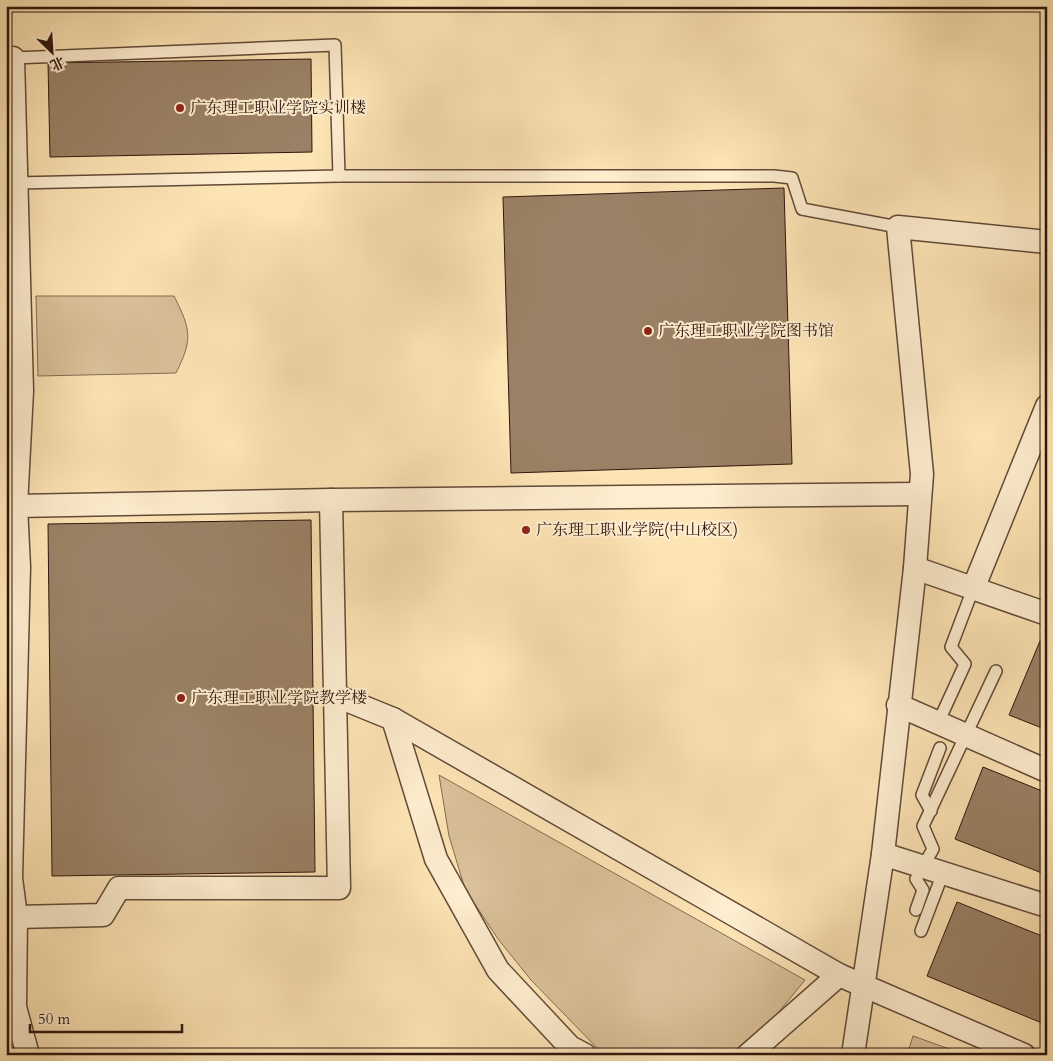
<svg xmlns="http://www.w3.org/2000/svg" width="1053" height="1061" font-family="Cardo,'Noto Serif SC',serif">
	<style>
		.green { fill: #dac199; stroke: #846c54 }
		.building { fill: #9a8165; stroke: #2e160e }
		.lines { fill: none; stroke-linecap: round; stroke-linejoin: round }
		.service-casing { stroke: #624a38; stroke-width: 14 }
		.minor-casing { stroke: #624a38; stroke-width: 25 }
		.service { stroke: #feedcf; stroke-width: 11 }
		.minor { stroke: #feedcf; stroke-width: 22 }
		.poi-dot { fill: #8f2418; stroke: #feedcf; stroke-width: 2 }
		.labels { text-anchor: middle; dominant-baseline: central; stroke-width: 4; stroke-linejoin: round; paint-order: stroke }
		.poi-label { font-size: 16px; fill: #2e160e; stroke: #feedcf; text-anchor: start }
	</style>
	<rect width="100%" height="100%" fill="#fde4b5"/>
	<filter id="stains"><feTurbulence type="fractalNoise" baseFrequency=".004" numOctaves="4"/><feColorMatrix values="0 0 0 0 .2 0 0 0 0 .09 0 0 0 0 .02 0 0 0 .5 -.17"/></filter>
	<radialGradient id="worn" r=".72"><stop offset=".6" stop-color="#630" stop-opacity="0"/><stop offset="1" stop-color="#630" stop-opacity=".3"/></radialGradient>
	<g class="green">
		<path d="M36 296H174C191 330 193 339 176 373L38 376Z"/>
		<path d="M439 775 805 980 760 1035 730 1055H609L599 1050 531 980 498 939 465 889 449 836Z"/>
		<path d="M913 1036 966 1055H907Z"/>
	</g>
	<g class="building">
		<path d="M311 59 312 152 50 157 48 63Z"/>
		<path d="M784 188 792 464 511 473 503 197Z"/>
		<path d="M311 520 315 872 52 876 48 524Z"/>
		<path d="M1040 641 1047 644V730L1009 715Z"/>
		<path d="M983 767 1047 793V875L955 839Z"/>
		<path d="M957 902 1047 938V1025L927 976Z"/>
	</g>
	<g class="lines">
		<defs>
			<g id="service">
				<path d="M13 58 335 45 339 176 16 183"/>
				<path d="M339 176H774L792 178 802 209 898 227"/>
				<path d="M938 723 965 664 951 647 973 589"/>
				<path d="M931 811 922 795 940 748"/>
				<path d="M916 910 923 890 916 879 933 849 923 826 996 671"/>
				<path d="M921 931 943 873"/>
			</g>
			<g id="minor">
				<path d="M13 58 22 391 16 506 19 567 11 878 16 917 15 1007 28 1055"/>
				<path d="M331 500 920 494"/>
				<path d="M16 506 331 500 339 888H119L103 915 16 917"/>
				<path d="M915 568 1047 614"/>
				<path d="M973 589 1047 406"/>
				<path d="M334 695 393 719 436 859 498 970 570 1047 585 1055"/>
				<path d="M898 705 1047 771"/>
				<path d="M393 719 839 975 1024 1055"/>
				<path d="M883 854 1047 906"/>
				<path d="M748 1055 839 975"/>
				<path d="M853 1055 883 854 915 568 922 474 898 227 1047 242"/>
			</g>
		</defs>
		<use href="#service" class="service-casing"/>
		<use href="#minor" class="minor-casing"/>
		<use href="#service" class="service"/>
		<use href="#minor" class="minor"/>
	</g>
	<g class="poi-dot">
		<circle cx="180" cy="108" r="5"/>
		<circle cx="648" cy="331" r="5"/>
		<circle cx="526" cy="530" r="5"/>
		<circle cx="181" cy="698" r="5"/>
	</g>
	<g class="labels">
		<g class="poi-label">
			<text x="190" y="108">广东理工职业学院实训楼</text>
			<text x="658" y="331">广东理工职业学院图书馆</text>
			<text x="536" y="530">广东理工职业学院(中山校区)</text>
			<text x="191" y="698">广东理工职业学院教学楼</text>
		</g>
	</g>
	<rect width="1053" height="1061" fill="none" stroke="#fde4b5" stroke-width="25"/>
	<rect x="8" y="8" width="1038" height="1046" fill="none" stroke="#2e160e" stroke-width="2.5"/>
	<rect x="12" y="12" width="1028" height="1036" fill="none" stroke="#2e160e"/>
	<g transform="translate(52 52) rotate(155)" stroke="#feedcf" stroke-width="4" paint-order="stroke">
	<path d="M0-4L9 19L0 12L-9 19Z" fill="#2e160e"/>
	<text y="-8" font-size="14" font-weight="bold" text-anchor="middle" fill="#2e160e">北</text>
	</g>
	<path d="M30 1024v8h152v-8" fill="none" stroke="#2e160e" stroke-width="2.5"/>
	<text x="38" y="1024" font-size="15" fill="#2e160e" stroke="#feedcf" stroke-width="4" paint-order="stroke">50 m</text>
	<rect width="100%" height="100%" filter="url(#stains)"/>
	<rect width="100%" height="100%" fill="url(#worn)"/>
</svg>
